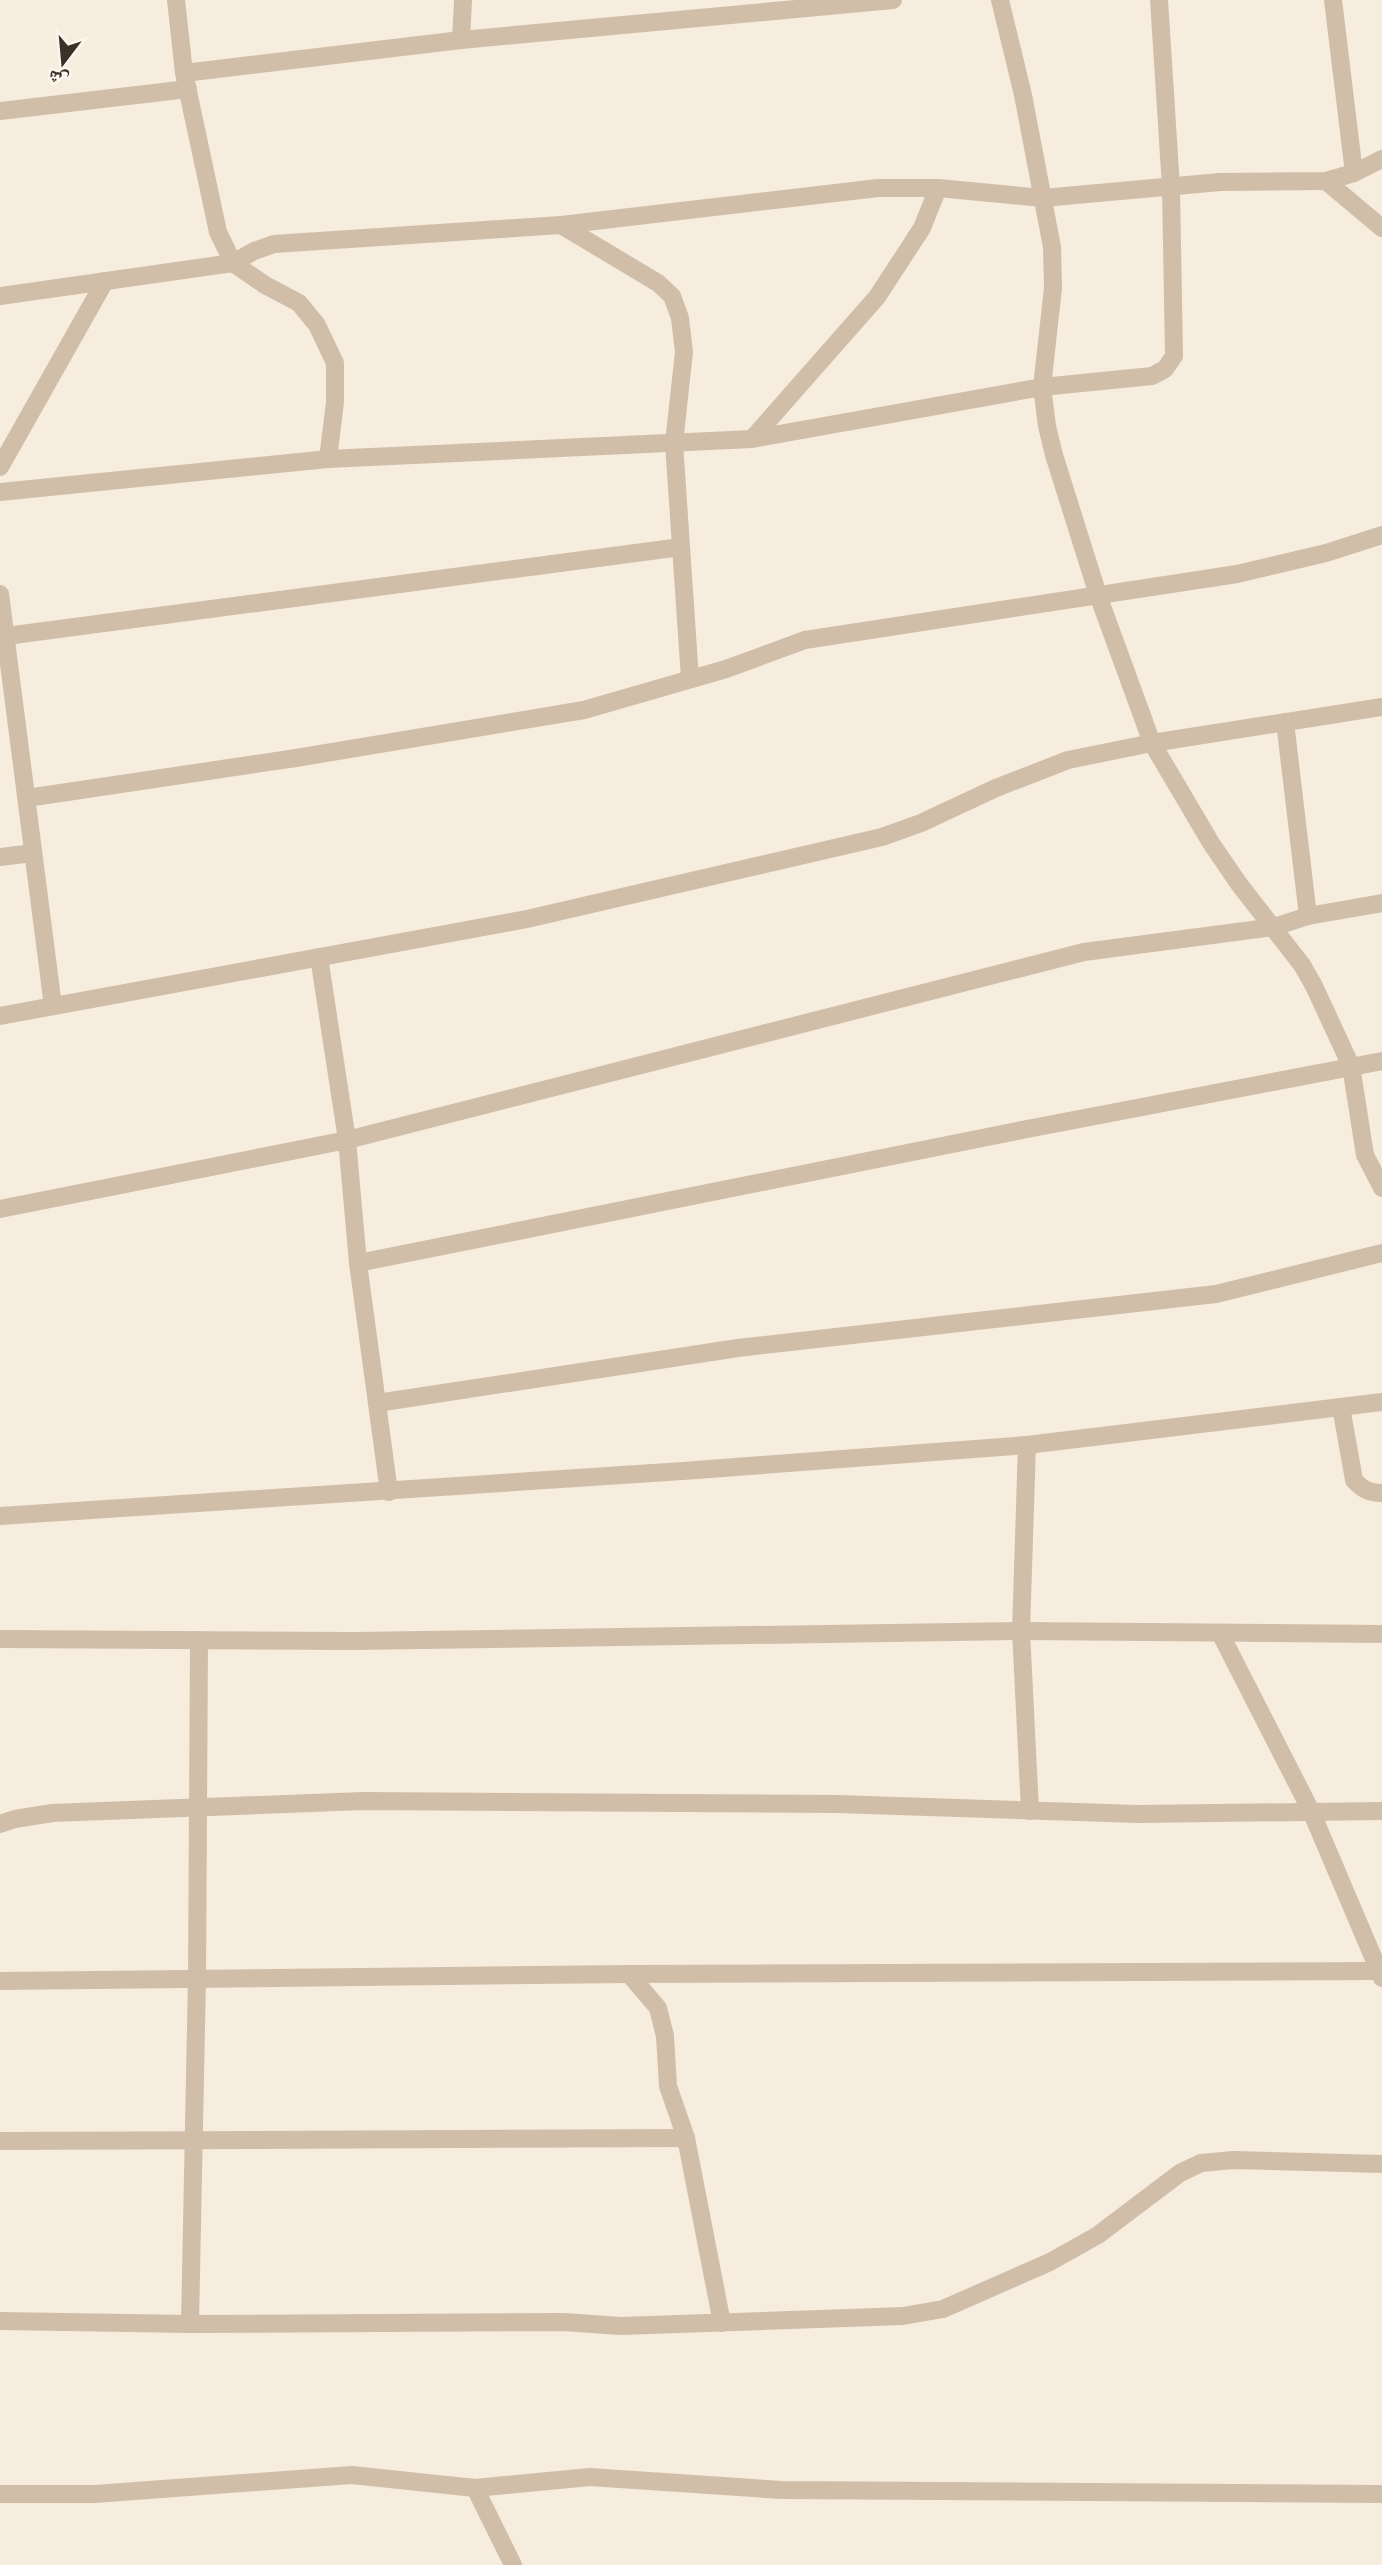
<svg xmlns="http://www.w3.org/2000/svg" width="1382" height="2565" font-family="Cabin,'Noto Naskh Arabic',sans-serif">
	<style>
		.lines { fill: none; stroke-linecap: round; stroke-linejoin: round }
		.minor { stroke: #d0bea9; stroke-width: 18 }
	</style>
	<rect width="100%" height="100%" fill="#f6eddf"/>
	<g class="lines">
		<g class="minor">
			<path d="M176 0 184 73 218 232 233 263 265 285 299 303 317 325 335 363V402L328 459"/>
			<path d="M1000 0 1023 95 1052 247 1053 288 1042 387 1047 426 1054 455 1098 595 1152 743 1211 843 1239 884 1302 965 1314 986 1351 1066 1365 1155 1382 1188"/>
			<path d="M1333 0 1354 173"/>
			<path d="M461 40 463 0"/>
			<path d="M184 73 461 40 893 0"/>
			<path d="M0 111 188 89"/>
			<path d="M1326 181 1382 228"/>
			<path d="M561 225 658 283 672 296 680 318 684 352 674 443 690 679"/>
			<path d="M0 296 233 263 254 251 274 244 561 225 878 188H938L1043 198 1220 182 1326 181 1354 173 1382 159"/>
			<path d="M752 439 877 297 922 228 938 188"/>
			<path d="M0 467 105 281"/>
			<path d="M0 492 328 459 752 439 1042 387 1152 376 1165 369 1174 356 1171 187 1159 0"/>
			<path d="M0 594 53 1006"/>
			<path d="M6 636 681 547"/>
			<path d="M1285 722 1308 916"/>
			<path d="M27 798 296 758 584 710 726 669 805 640 1237 574 1326 553 1382 535"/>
			<path d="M0 857 33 853"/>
			<path d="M319 957 347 1140 358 1263 389 1492"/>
			<path d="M0 1016 527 919 882 837 921 823 996 788 1068 760 1152 743 1382 707"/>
			<path d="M0 1209 347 1140 1084 952 1274 927 1308 916 1382 903"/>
			<path d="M358 1263 1017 1131 1382 1061"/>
			<path d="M377 1403 738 1348 1216 1294 1382 1253"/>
			<path d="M1341 1407 1354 1480C1362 1489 1369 1493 1382 1493"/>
			<path d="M1027 1445 1021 1631 1030 1811"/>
			<path d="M0 1516 683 1471 1027 1445 1382 1402"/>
			<path d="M1220 1633 1311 1811 1382 1978"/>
			<path d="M0 1639 353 1641 1021 1631 1382 1634"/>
			<path d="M0 1824 15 1819 52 1813 363 1801 837 1804 1138 1814 1382 1811"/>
			<path d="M629 1974 658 2008 665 2036 668 2086 686 2138 722 2323"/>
			<path d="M0 1981 629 1974 1379 1971"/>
			<path d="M0 2141 686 2138"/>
			<path d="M0 2321 190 2324 563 2322 621 2326 903 2316 943 2309 1050 2262 1098 2235 1180 2173 1201 2163 1233 2160 1382 2164"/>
			<path d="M190 2324 197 1978 199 1640"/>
			<path d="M475 2488 513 2565"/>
			<path d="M0 2494H95L352 2475 475 2488 590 2477 781 2490 1382 2494"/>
		</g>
	</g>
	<g transform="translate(63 63) rotate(196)" stroke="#fcf6ec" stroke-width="5" paint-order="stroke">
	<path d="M0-5L12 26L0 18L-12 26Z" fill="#3c3129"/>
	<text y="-10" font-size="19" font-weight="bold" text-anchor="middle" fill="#3c3129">ش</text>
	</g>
</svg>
